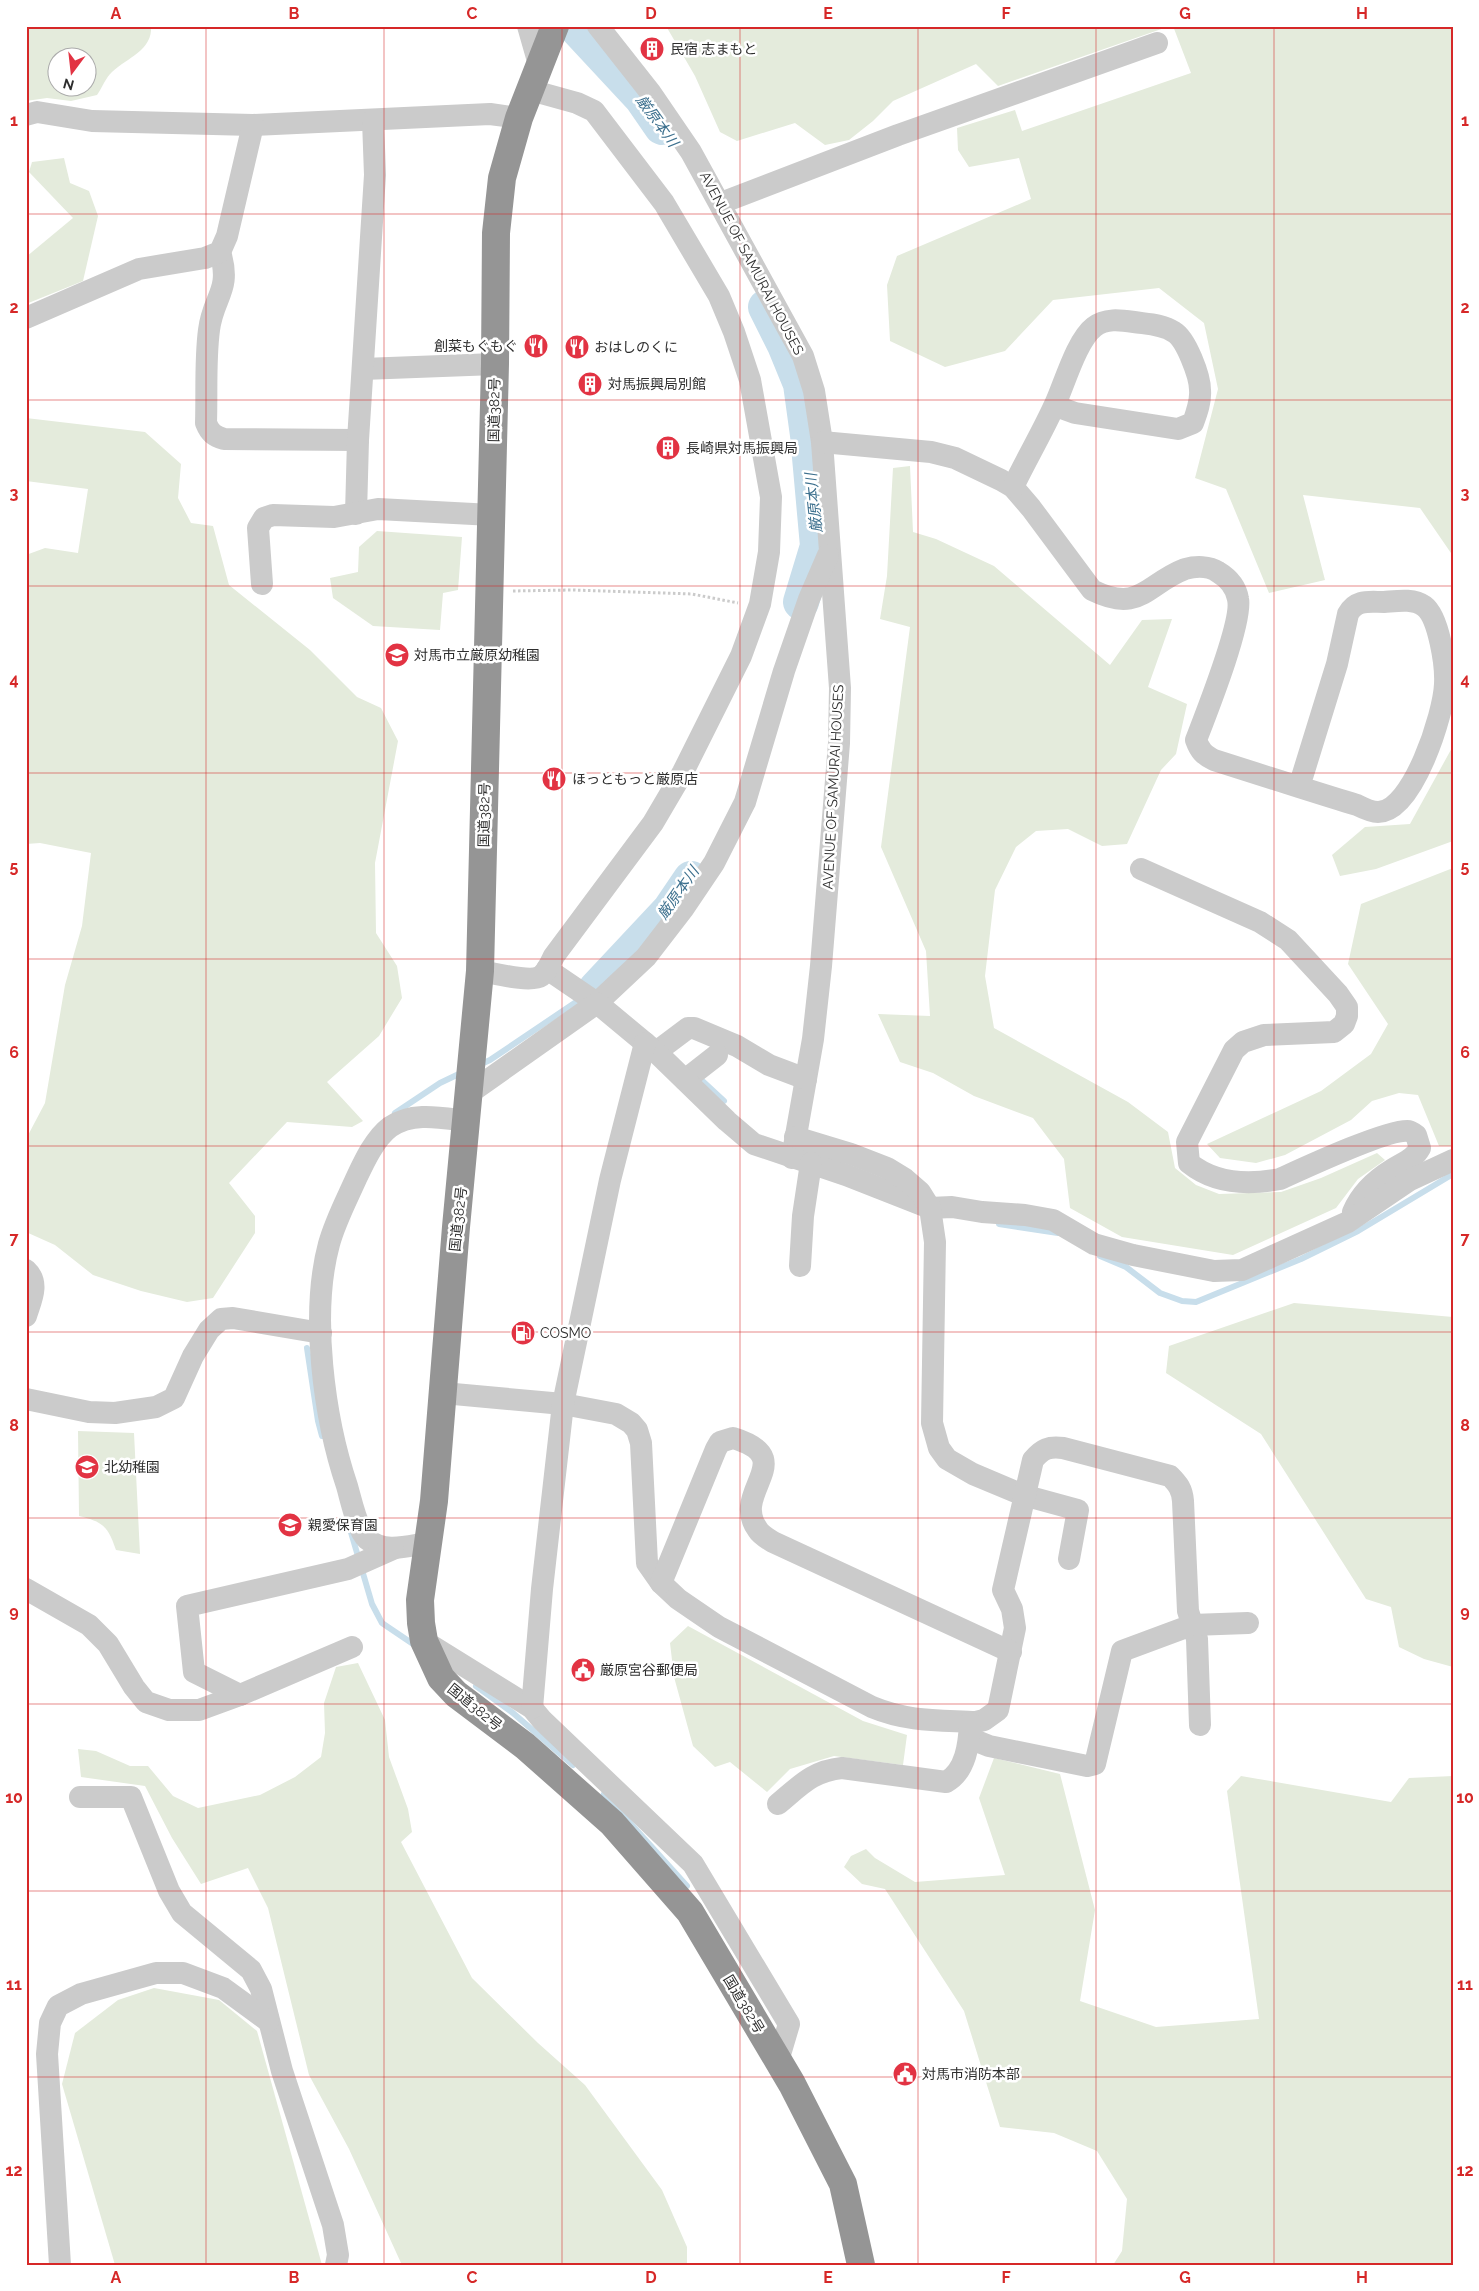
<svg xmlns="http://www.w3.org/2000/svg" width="1479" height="2291" font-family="Raleway,'Noto Sans JP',sans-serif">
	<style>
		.green { fill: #e4ebdc; fill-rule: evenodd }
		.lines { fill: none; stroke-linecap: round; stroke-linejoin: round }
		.stream { stroke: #c8deeb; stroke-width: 6 }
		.river { stroke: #c8deeb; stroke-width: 36 }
		.path { stroke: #cbcbcb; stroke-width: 3; stroke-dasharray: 2.5 2.5; stroke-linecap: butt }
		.minor { stroke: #cbcbcb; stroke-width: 22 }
		.highway { stroke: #959595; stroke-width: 28 }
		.grid { fill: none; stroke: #d62828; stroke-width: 1; stroke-opacity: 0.55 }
		.labels { text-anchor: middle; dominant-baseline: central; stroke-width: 5; stroke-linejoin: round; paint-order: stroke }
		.poi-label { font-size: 14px; fill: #2e2e2e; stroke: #fff; text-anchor: start }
		.street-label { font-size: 14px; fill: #2e2e2e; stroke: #fff }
		.water-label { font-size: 15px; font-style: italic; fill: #3d708e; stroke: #fff }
		.neatline { fill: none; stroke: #d62828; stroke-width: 2 }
		.grid-label { font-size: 16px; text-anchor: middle; font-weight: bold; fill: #d62828 }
	</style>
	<rect width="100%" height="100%" fill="#fff"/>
	<g class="green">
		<path d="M26 26H151C153 50 127 58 112 72 106 77 102 88 97 95L71 101 47 98 26 101ZM58 58H88V88H58Z"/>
		<path d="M666 26H1170L998 86 976 64 893 101 873 121 849 140 825 145 795 123 737 141 720 132 695 76Z"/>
		<path d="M1173 26H1453V556L1420 508 1303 495 1325 580 1269 593 1226 489 1195 478 1218 389 1204 323 1159 288 1053 300 1005 351 945 367 890 341 887 285 897 256 1031 199 1019 158 969 167 958 150 957 128 1015 110 1022 131 1191 73Z"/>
		<path d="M64 158 70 183 89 191 98 216 83 281 26 304V257L73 218 29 172 32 162Z"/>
		<path d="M26 418 145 432 181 464 178 498 191 523 213 526 229 585 310 650 357 697 381 708 398 741 375 863 376 933 397 966 402 998 379 1036 327 1082 363 1121 352 1127 287 1122 229 1183 255 1216V1233L213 1298 187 1302 141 1291 93 1275 55 1245 26 1232V1139L45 1103 65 985 82 926 91 853 40 843 26 844V555L45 548 78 553 88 489 26 481Z"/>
		<path d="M910 466 913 532 936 539 994 566 1110 665 1142 620 1172 619 1148 687 1187 704 1176 754 1161 770 1127 844 1102 846 1068 829 1036 831 1016 847 995 890 985 976 994 1028 1128 1102 1168 1132 1175 1168 1196 1185 1219 1194 1281 1192 1321 1178 1377 1153 1385 1160 1358 1179 1336 1208 1233 1255 1122 1237 1070 1208 1064 1159 1033 1118 974 1096 933 1073 900 1062 878 1014 930 1016 926 951 881 847 910 627 880 619 887 576 893 468Z"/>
		<path d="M377 531 462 537 458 590 443 593 440 630 373 626 333 598 330 578 358 572 359 547Z"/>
		<path d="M1453 746V841L1376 869 1340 876 1332 855 1365 827 1410 824Z"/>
		<path d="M1453 868V1143L1451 1146H1439L1418 1095 1399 1093 1372 1101 1351 1120 1285 1155 1256 1163 1220 1158 1207 1144 1321 1091 1371 1054 1388 1024 1348 964 1361 904Z"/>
		<path d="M1294 1303 1453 1317V1667L1424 1659 1399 1647 1391 1607 1366 1599 1261 1434 1166 1373 1169 1346Z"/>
		<path d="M78 1431 134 1433 140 1554 116 1550C108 1527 104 1522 79 1516Z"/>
		<path d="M688 1626 863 1721 907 1735 903 1765 834 1756 790 1769 767 1792 730 1762 715 1767 693 1746 674 1677 670 1643Z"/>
		<path d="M358 1663 385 1720 389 1757 408 1809 412 1832 401 1842 472 1978 538 2043 585 2085 662 2190 687 2247V2265L401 2263 349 2149 309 2075 268 1908 248 1868 201 1884 172 1838 145 1786 81 1777 78 1749 96 1751 130 1766H148L173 1796 198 1808 260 1795 295 1777 321 1757 325 1733 324 1703 336 1667Z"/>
		<path d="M994 1758 1060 1774 1095 1910 1080 2001 1156 2027 1259 2019 1227 1791 1241 1776 1391 1802 1409 1778 1453 1776V2265H1113L1122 2251 1127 2199 1097 2151 1054 2133 1000 2127 964 2011 885 1889 862 1884 844 1867 851 1856 866 1849 875 1858 915 1882 1005 1875 979 1798Z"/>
		<path d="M154 1988 219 2000 257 2031 322 2265H115L62 2084 75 2033 118 2000Z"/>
	</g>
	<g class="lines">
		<g class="stream">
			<path d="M477 1066 490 1060 582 998"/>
			<path d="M697 1076 724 1101"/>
			<path d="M395 1113 440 1083 463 1072"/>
			<path d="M999 1224 1058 1233"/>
			<path d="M1100 1256 1126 1267 1160 1293 1182 1301 1196 1302 1301 1259 1358 1231 1453 1174"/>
			<path d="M307 1348 318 1421 322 1436"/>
			<path d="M350 1529 372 1604 382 1623 416 1646"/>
			<path d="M476 1686 513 1713 573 1765"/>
			<path d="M604 1794 687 1886"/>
		</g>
		<g class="river">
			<path d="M575 26 642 98 662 127"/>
			<path d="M766 307 785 345 801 384 808 435 818 546 801 602"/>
			<path d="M596 989 670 910 691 879"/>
		</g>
		<path class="path" d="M513 591 572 590 692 594 738 603"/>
		<g class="minor">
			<path d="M528 26 540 68"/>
			<path d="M598 26 650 92 691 152 803 356 814 391 822 442 840 688 839 743 821 966 813 1039 792 1158"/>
			<path d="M26 115 37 112 92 121 253 125 490 114 519 118"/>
			<path d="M721 203 898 135 1157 43"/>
			<path d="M220 252C232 291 213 296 209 330 205 360 207 393 206 423 210 433 214 436 224 439L358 440"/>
			<path d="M26 318 139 269 205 258 220 252 227 236 253 125"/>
			<path d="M363 369 495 364"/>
			<path d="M822 442 931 452 955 458 1001 480 1013 487 1031 508 1092 590C1140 614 1146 584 1185 569 1196 566 1209 566 1218 572 1228 578 1236 587 1238 599 1243 621 1206 714 1196 740 1200 751 1204 755 1214 760L1299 787 1337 664 1348 614C1356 599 1369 602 1384 602 1397 601 1413 598 1424 606 1439 617 1446 666 1445 684 1444 713 1413 812 1378 812 1371 812 1363 808 1357 805 1337 799 1318 793 1299 787"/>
			<path d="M1013 487C1027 458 1043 431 1056 402 1065 382 1077 340 1094 327 1105 318 1120 320 1134 322 1147 324 1162 324 1174 332 1186 339 1200 376 1200 390 1201 401 1197 412 1193 423L1178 429 1075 413 1064 409 1055 404"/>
			<path d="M356 514 358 440 375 175 373 120"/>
			<path d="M262 584 258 528 264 518 273 515 334 517 378 509 492 515"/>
			<path d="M1141 869 1260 922 1288 940 1338 994 1347 1007V1016L1344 1024 1334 1032 1264 1035 1243 1042 1234 1050 1187 1142 1189 1163C1215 1184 1249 1185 1280 1179 1302 1169 1390 1128 1409 1131 1411 1132 1414 1133 1416 1135L1420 1148C1414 1159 1404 1162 1393 1169 1375 1180 1361 1193 1353 1212"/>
			<path d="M547 969 597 1003 646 957 683 909 714 863 745 802 784 671 809 599 828 555"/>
			<path d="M480 971C493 973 531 983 541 976 547 972 551 962 554 956L653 823 683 772 741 656 760 604 769 552 771 497 750 380 734 332 719 296 664 203 594 111 577 103 530 90"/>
			<path d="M656 1052 688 1028H694L737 1046 769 1065 806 1079"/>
			<path d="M685 1080 717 1055"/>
			<path d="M471 1092 597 1003 656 1052 727 1121 754 1144 846 1175 930 1208 952 1207 982 1212 1025 1215 1053 1220 1094 1244 1133 1255 1214 1271 1242 1270 1348 1222 1410 1180 1453 1160"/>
			<path d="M795 1137 851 1154 887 1168 905 1179 920 1192 930 1208 935 1242 932 1423 939 1448 947 1459 973 1474 1023 1495 1078 1510 1069 1559"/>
			<path d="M800 1266 803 1216 811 1163"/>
			<path d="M26 1270C40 1283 31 1300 26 1316"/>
			<path d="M443 1393 563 1404 616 1414 631 1423 637 1430 641 1443 647 1563 661 1583 678 1599 719 1627 872 1707C908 1722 939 1720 976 1722L984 1720 998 1710 1015 1628 1012 1609 1003 1590 1033 1460C1042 1449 1049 1446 1063 1448L1170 1476C1178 1484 1182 1489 1183 1501L1188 1611 1197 1639 1200 1725"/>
			<path d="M26 1399 89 1412 115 1413 156 1407 174 1398 193 1356 209 1330 221 1319 233 1318 321 1333"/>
			<path d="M428 1543C407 1546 385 1554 367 1539 357 1529 351 1500 347 1486 324 1418 310 1314 329 1244 335 1222 346 1201 355 1181 363 1164 374 1139 390 1127 413 1111 442 1118 467 1121"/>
			<path d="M661 1583 716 1449 720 1442 733 1438C802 1459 729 1492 758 1530 761 1535 768 1539 773 1542L1011 1652"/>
			<path d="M26 1589 89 1625 108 1644 134 1687 146 1702 169 1710H199L240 1695 352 1647"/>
			<path d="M424 1641 532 1708 542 1720 693 1864 789 2024 778 2061"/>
			<path d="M240 1695 194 1672 187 1606 348 1569 393 1549"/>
			<path d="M532 1708 542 1589 563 1404 610 1180 645 1043"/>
			<path d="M969 1738 989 1746 1087 1766 1095 1764 1122 1651 1192 1625 1248 1623"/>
			<path d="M80 1797H131L169 1891 182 1913 251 1970 261 1989 282 2071 333 2225 338 2255 336 2265"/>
			<path d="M778 1804C800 1786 812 1771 842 1768L946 1782C966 1771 969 1744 970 1723"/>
			<path d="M60 2265 47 2054 50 2023 58 2006 81 1994 156 1973H183L223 1988 268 2021"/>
		</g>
		<path class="highway" d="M555 26 519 118 502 178 496 233 495 364 480 971 456 1227 434 1501 420 1600 421 1623 424 1641 441 1678 456 1694 525 1746 612 1823 690 1912 792 2084 843 2184 861 2265"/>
	</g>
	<path class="grid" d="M206 26V2265M384 26V2265M562 26V2265M740 26V2265M918 26V2265M1096 26V2265M1274 26V2265M26 214H1453M26 400H1453M26 586H1453M26 773H1453M26 959H1453M26 1146H1453M26 1332H1453M26 1518H1453M26 1704H1453M26 1891H1453M26 2077H1453"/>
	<defs>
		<symbol id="building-disc" viewBox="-11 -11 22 22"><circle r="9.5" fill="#e23343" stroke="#fff"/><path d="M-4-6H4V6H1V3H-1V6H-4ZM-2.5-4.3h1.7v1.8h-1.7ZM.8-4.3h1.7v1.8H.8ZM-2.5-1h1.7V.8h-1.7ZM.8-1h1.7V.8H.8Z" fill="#fff"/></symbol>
		<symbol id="restaurant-disc" viewBox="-11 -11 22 22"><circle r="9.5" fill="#e23343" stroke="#fff"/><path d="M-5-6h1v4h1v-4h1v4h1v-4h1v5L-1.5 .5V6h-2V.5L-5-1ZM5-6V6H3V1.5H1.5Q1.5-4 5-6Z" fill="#fff"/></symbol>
		<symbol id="school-disc" viewBox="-11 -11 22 22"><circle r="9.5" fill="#e23343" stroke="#fff"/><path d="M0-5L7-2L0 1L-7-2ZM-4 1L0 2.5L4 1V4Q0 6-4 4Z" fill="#fff"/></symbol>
		<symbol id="fuel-disc" viewBox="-11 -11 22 22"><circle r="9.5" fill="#e23343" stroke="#fff"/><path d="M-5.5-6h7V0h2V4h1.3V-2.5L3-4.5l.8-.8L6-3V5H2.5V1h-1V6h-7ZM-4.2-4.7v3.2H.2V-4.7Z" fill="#fff"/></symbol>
		<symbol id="civic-disc" viewBox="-11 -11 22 22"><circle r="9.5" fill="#e23343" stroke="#fff"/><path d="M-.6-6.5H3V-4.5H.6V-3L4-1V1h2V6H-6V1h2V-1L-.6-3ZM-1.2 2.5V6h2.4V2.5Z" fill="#fff"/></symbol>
	</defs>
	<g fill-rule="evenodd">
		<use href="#building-disc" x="638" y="35" width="28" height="28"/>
		<use href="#restaurant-disc" x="522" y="332" width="28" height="28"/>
		<use href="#restaurant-disc" x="563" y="333" width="28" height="28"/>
		<use href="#building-disc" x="576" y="370" width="28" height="28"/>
		<use href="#building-disc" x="654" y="434" width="28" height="28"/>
		<use href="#school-disc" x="383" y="641" width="28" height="28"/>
		<use href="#restaurant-disc" x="540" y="765" width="28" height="28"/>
		<use href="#fuel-disc" x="509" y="1319" width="28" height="28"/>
		<use href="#school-disc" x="73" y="1453" width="28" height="28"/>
		<use href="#school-disc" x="276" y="1511" width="28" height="28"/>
		<use href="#civic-disc" x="569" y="1656" width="28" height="28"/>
		<use href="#civic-disc" x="891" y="2060" width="28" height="28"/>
	</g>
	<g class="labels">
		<g class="poi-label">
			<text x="670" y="49">民宿 志まもと</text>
			<text x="518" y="346" text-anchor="end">創菜もぐもぐ</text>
			<text x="594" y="347">おはしのくに</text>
			<text x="608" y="384">対馬振興局別館</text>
			<text x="686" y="448">長崎県対馬振興局</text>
			<text x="414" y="655">対馬市立厳原幼稚園</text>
			<text x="572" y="779">ほっともっと厳原店</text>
			<text x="540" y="1333">COSMO</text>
			<text x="104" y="1467">北幼稚園</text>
			<text x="308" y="1525">親愛保育園</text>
			<text x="600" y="1670">厳原宮谷郵便局</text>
			<text x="922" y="2074">対馬市消防本部</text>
		</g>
		<g class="street-label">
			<text transform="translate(752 263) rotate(62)">AVENUE OF SAMURAI HOUSES</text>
			<text transform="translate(494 410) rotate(-89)">国道382号</text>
			<text transform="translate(833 787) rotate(-87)">AVENUE OF SAMURAI HOUSES</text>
			<text transform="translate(484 815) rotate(-89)">国道382号</text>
			<text transform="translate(458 1219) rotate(-84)">国道382号</text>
			<text transform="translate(475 1707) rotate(39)">国道382号</text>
			<text transform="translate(744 2004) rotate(59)">国道382号</text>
		</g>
		<g class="water-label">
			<text transform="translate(657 121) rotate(54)">厳原本川</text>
			<text transform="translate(814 503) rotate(-96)">厳原本川</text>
			<text transform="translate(678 893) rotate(-55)">厳原本川</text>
		</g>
	</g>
	<rect width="1479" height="2291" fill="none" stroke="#ffffff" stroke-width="55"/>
	<g transform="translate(72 72) rotate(195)"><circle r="24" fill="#ffffff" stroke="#ababab"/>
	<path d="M0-4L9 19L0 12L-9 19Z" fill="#e23343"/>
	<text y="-8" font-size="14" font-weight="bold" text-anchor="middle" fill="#2e2e2e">N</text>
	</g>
	<rect x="28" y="28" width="1424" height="2236" class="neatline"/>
	<g class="grid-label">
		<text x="116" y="19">A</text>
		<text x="294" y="19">B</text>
		<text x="472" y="19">C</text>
		<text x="651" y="19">D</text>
		<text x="828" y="19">E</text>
		<text x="1006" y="19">F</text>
		<text x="1185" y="19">G</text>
		<text x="1362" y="19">H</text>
		<text x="14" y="126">1</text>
		<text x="1465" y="126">1</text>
		<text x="14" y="313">2</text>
		<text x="1465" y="313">2</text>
		<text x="14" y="499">3</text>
		<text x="1465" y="499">3</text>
		<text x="14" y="685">4</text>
		<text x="1465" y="685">4</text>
		<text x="14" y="872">5</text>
		<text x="1465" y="872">5</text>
		<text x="14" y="1058">6</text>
		<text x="1465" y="1058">6</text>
		<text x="14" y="1244">7</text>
		<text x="1465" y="1244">7</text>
		<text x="14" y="1431">8</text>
		<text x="1465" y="1431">8</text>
		<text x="14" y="1617">9</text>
		<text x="1465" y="1617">9</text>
		<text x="14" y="1803">10</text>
		<text x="1465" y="1803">10</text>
		<text x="14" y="1990">11</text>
		<text x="1465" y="1990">11</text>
		<text x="14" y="2176">12</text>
		<text x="1465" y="2176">12</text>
		<text x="116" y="2283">A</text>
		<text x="294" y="2283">B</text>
		<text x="472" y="2283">C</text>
		<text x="651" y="2283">D</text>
		<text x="828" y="2283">E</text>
		<text x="1006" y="2283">F</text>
		<text x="1185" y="2283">G</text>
		<text x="1362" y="2283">H</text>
	</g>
</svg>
